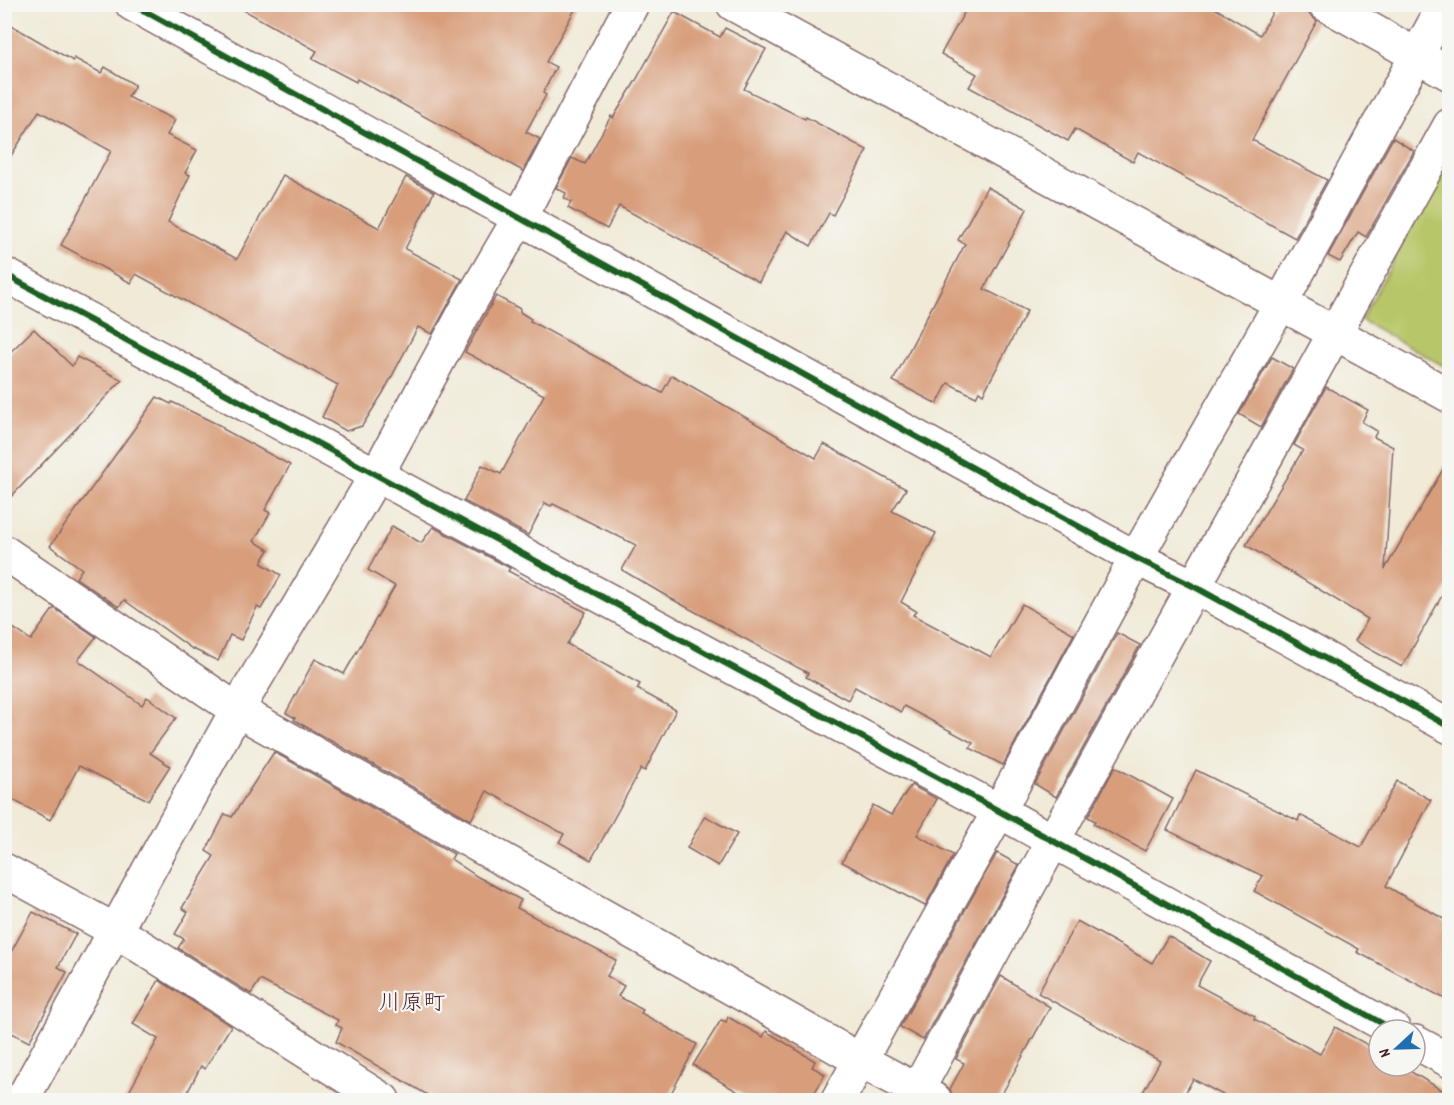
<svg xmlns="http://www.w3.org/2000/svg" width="1454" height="1105" font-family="Dekko,'Klee One',sans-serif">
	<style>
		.green { fill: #b7c668; stroke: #80724a; stroke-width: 1.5 }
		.building { fill: #d89e7b }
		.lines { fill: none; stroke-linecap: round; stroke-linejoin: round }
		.minor-casing { stroke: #846667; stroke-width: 36 }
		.tertiary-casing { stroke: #846667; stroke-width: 36 }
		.minor { stroke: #fff; stroke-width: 33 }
		.tertiary { stroke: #fff; stroke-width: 33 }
		.cycleway-casing { stroke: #f6f6f2; stroke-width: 10 }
		.cycleway { stroke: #1b5e20; stroke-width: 6 }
		.labels { text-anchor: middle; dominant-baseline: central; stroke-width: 4.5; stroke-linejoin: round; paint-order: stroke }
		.quarter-label { font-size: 22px; fill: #4a1f2b; stroke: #f6f6f2 }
	</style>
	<rect width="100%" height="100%" fill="#f6f6f2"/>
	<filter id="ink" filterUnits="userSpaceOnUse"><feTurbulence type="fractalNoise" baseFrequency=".0167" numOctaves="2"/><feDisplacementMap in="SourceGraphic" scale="12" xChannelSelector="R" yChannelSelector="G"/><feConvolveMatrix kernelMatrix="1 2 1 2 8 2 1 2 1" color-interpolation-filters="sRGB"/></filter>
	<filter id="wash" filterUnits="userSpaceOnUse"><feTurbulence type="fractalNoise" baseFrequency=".008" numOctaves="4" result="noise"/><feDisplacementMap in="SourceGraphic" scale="24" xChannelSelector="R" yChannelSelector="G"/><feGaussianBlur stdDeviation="1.35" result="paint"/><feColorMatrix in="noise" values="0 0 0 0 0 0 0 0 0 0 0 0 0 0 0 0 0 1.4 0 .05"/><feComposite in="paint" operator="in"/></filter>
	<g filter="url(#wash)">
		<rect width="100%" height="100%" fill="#f0ead7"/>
		<path class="green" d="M1449 159V369L1361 320Z"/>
		<g id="blocks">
			<g class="building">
				<path d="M233 4H578L546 62 556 67 543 93 546 95 526 132 540 139 523 171 357 79 356 82 312 59 317 51Z"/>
				<path d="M969 4H1208L1260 35 1277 4H1306L1309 14 1317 21 1252 140 1327 180 1295 238 1138 152 1133 162 1075 129 1068 141 969 87 977 74 941 54Z"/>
				<path d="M674 12 720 37 725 28 766 49 744 89 805 119 806 117 867 150 833 215 829 213 811 246 787 231 759 282 619 206 607 229 568 208 571 202 564 198 566 193 556 188 572 158 585 164 611 116 613 118 635 82Z"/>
				<path d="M4 21 73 61 74 58 101 73 105 67 135 85 128 97 175 120 167 135 197 150 185 173 190 175 168 222 237 259 283 175 379 228 406 177 434 192 405 249 462 279 432 334 418 327 383 393 362 426 346 431 322 417 338 385 136 274 131 283 61 245 111 151 39 111 4 167Z"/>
				<path d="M1393 138 1414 151 1366 237 1358 232 1340 262 1328 256Z"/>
				<path d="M987 187 1027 209 984 289 1027 311 983 394 979 391 976 397 948 383 937 404 893 381 965 244 958 240Z"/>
				<path d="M496 296 520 309V312L531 319 530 321 662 393 672 375 816 458 824 444 906 489 892 511 936 533 901 602 916 611 913 615 991 657 1022 604 1074 634 1003 765 970 748 973 743 904 706 901 712 855 687 848 700 806 677 808 673 668 597 622 570 636 545 553 504 551 506 545 503 528 535 464 501 482 465 501 474 544 395 465 352Z"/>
				<path d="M34 329 72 366 77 357 122 380 4 504V358Z"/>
				<path d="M1272 357 1293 369 1261 427 1239 414Z"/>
				<path d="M1326 387 1368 410 1362 422 1377 431 1374 437 1393 447 1385 569 1449 459V583L1402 667 1355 641 1368 619 1246 545 1303 450 1294 445Z"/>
				<path d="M157 397 171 404 172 402 223 427V429L290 465 265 510 270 513 254 541 269 550 261 563 281 575 261 609 257 607 241 640 230 635 218 661 191 648 124 600 119 607 76 578 82 569 50 546Z"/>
				<path d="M392 526 421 543 433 527 510 568 508 571 586 612 567 644 640 684 637 689 676 710 645 771 641 769 591 860 559 842 564 834 487 791 471 820 294 720 295 718 286 713 315 659 344 674 395 586 368 570Z"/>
				<path d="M54 608 96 637 78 660 142 705 147 697 176 718 150 753 170 766 148 800 79 766 50 820 4 795V622L31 640Z"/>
				<path d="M1117 633 1140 645 1056 797 1035 784Z"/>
				<path d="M274 752 454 854 451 859 478 877 521 900 517 908 616 960 607 976 624 986 618 996 643 1010 641 1013 697 1044 667 1101H438L336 1042 342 1028 336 1025 338 1020 260 980 251 994 178 948 184 939 175 934 188 912 182 908 214 856 206 851 225 814 232 817Z"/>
				<path d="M1115 767 1173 799 1145 851 1093 824 1095 821 1088 817Z"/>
				<path d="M1196 770 1298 821 1300 815 1361 847 1397 781 1431 800 1386 886 1449 922V1001L1357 952 1359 949 1254 891 1263 876 1167 830Z"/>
				<path d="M911 785 937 799 917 835 953 855 925 906 842 862 873 805 891 815Z"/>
				<path d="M705 816 737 834 718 866 687 848Z"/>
				<path d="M997 853 1019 865 923 1040 900 1027Z"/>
				<path d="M33 912 76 934 58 967 67 972 29 1042 4 1029V965Z"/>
				<path d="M1077 921 1152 963 1168 936 1210 961 1197 985 1255 1016 1254 1019 1320 1054 1335 1027 1379 1051V1066H1401L1449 1094V1101H1234L1193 1079 1181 1101H1138L1160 1061 1038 993Z"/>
				<path d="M1001 976 1050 1007 998 1101H954L950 1089 964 1063 956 1059Z"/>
				<path d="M159 980 231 1026 205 1069 201 1066 183 1101H124L158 1039 133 1024Z"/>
				<path d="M728 1017 763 1037 766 1031 815 1061 812 1067 825 1074 810 1101H753L693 1065 721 1020 726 1022Z"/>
			</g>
		</g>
	</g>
	<g filter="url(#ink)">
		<use href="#blocks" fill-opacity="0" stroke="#846667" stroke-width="1.5"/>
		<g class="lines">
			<defs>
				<g id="minor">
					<path d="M733 4 1450 396"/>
					<path d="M1325 4 1450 74"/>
					<path d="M4 274 999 811 1394 1030"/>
					<path d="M4 552 237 710 860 1060 935 1100"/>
					<path d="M4 870 116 931 383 1100"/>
					<path d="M1415 1042 1450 1061"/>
					<path d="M22 1100 237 710 377 474 468 306 520 217 632 4"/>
					<path d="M838 1100 999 811 1136 558 1281 303 1445 4"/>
					<path d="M912 1100 1053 841 1450 125"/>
				</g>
				<path id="tertiary" d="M132 4 1136 558 1195 587 1450 727"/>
			</defs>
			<use href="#minor" class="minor-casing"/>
			<use href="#tertiary" class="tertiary-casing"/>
			<use href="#minor" class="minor"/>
			<use href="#tertiary" class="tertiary"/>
			<defs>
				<g id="cycleway">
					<path d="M132 4 1136 558 1195 587 1450 727"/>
					<path d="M4 274 999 811 1394 1030"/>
				</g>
			</defs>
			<use href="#cycleway" class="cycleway-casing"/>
			<use href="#cycleway" class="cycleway"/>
		</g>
	</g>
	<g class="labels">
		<g class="quarter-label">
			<text x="412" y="1004">川原町</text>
		</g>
	</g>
	<rect width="1454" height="1105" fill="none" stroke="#f6f6f2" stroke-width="24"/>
	<g transform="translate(1397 1048) rotate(248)"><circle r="28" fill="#f6f6f2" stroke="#b1a0a2" stroke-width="1.5"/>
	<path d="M0-4.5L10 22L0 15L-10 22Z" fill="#1f6fb2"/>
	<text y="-9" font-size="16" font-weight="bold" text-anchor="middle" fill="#4a1f2b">N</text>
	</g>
</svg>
